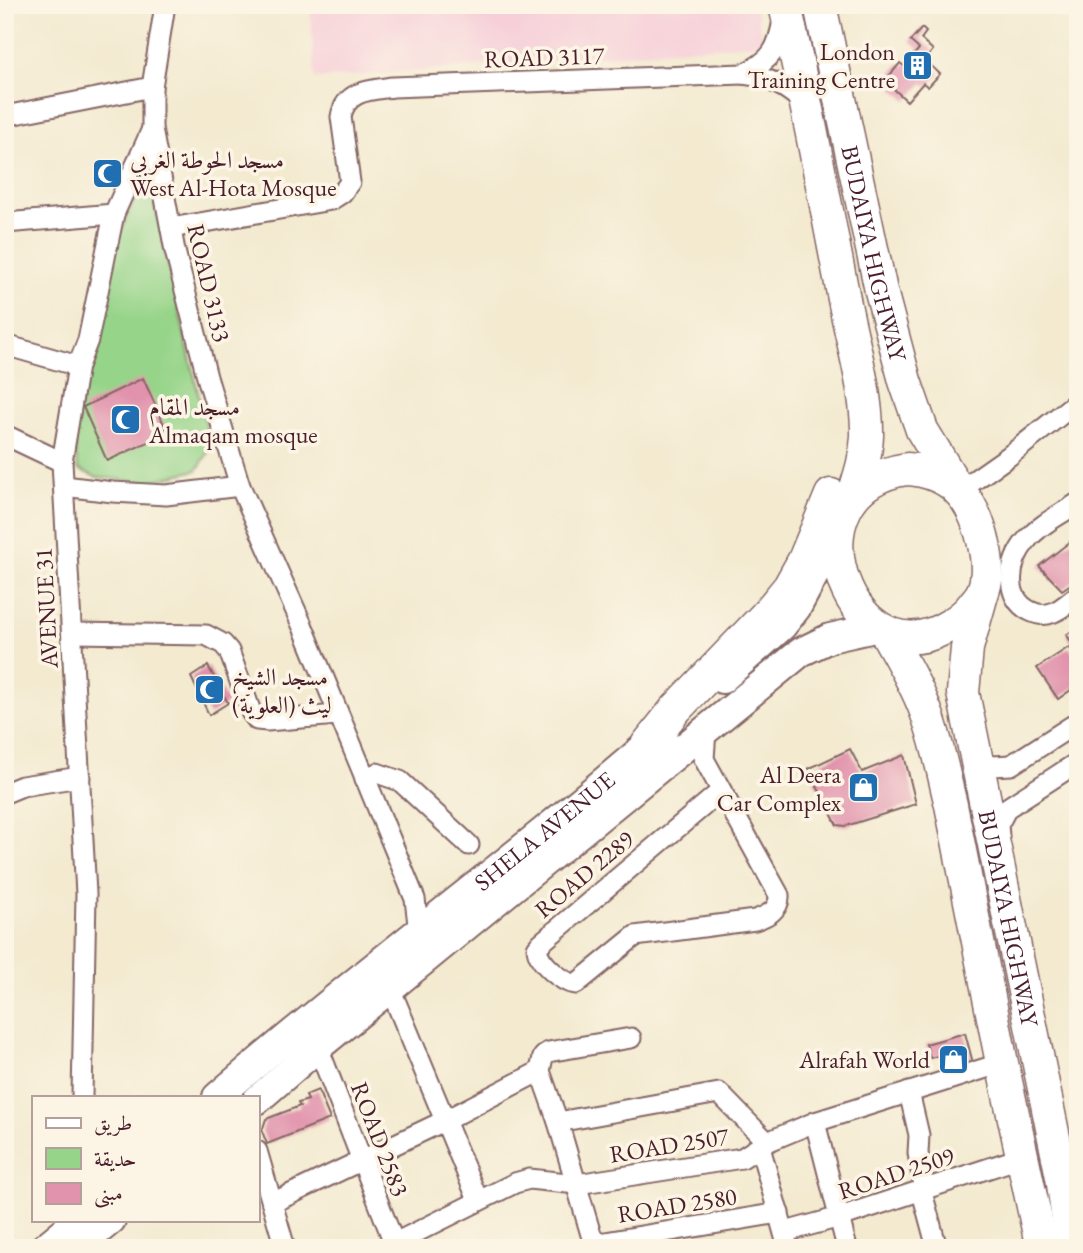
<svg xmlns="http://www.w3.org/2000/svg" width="1083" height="1253" font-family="'EB Garamond',Amiri,serif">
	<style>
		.built { fill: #f6cfd9 }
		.green { fill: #96d489; stroke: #707a5a; stroke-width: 2 }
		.building { fill: #e192ac }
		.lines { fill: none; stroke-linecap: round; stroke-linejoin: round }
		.minor-casing { stroke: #856665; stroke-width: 23 }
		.secondary-casing { stroke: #856665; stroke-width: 32 }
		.primary-casing { stroke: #856665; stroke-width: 35 }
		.minor { stroke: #fff; stroke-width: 19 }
		.secondary { stroke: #fff; stroke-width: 28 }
		.primary { stroke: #fff; stroke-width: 32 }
		.labels { text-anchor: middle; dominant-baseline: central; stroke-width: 7; stroke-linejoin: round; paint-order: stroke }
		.poi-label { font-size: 24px; fill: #4a1f2b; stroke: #fcf5e5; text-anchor: end }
		.street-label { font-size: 24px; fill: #4a1f2b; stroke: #fcf5e5 }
	</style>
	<rect width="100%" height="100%" fill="#fcf5e5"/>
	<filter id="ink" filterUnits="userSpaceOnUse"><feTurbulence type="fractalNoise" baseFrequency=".0143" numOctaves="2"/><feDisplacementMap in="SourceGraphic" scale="14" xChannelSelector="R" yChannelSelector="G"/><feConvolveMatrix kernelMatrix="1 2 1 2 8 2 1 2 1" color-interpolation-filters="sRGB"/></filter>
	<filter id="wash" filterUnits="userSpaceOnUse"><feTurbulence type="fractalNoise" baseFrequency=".00686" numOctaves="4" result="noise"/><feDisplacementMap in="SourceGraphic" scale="28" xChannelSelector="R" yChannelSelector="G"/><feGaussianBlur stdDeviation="1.57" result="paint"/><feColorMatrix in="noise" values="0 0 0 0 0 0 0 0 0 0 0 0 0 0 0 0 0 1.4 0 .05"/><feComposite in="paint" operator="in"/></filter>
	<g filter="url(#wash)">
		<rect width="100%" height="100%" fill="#f3ead0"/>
		<path class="built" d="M310 5H755L763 43 315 79Z"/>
		<path class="green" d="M146 195 153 199 211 448 197 470 147 482 96 477 78 469 74 432 117 241 133 202Z"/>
		<g id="blocks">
			<g class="building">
				<path d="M922 28 926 32 921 39 933 50 925 60 940 74 928 87 923 83 907 101 885 81 900 63 904 66 919 49 910 41Z"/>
				<path d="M143 378 168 433 107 461 83 407Z"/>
				<path d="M1071 541 1078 549V579L1062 590 1039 566Z"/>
				<path d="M1075 629 1078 633V649L1066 635Z"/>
				<path d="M1069 647 1078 659V685L1058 699 1037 668Z"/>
				<path d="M208 666 228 703 209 715 191 677Z"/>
				<path d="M850 749 862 772 904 755 916 804 846 826 837 825 808 769Z"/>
				<path d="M965 1033 973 1063 945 1071 941 1055 930 1058 926 1044Z"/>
				<path d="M318 1090 330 1119 267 1144 262 1131 266 1119 300 1106 298 1103 308 1100 306 1095Z"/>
			</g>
		</g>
	</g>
	<g filter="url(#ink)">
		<use href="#blocks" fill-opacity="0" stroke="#856665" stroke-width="2"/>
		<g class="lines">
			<defs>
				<g id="minor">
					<path d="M165 5 152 87V129L175 251 207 377 240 486 303 627 415 899 418 924 416 935"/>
					<path d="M743 74C769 77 788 87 806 105"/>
					<path d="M5 116 152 87"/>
					<path d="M5 223 114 214"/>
					<path d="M171 228 331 200 342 193 350 182 341 117C345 90 371 90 393 87L743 74C771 61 778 50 783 20"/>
					<path d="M5 345 78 366"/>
					<path d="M5 435 62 462"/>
					<path d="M64 486 113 492 166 495 240 486"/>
					<path d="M959 491 1009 456 1078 401"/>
					<path d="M1078 503C1061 514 1039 525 1026 541 1009 561 1003 598 1030 611 1036 614 1044 616 1051 613 1060 611 1070 601 1078 595"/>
					<path d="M72 633 206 635 223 644 229 651 251 712 257 720 267 721 337 715"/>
					<path d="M706 730 704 759 779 895C780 910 767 916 755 920L635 936 576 984C562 983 538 962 537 948L541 943 721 791"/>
					<path d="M974 756 992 766 1011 765 1078 722"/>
					<path d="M365 779 377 773 400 781 469 845"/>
					<path d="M5 793 22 786 80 777"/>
					<path d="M999 836 998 825 1007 808 1078 762"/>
					<path d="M390 988 478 1200"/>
					<path d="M631 1038 548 1052 543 1057 540 1071 558 1122 592 1238 598 1242H605L779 1213"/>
					<path d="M318 1047 396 1248"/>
					<path d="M909 1092 919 1135 918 1153 923 1182V1196L937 1248"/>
					<path d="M82 1097 86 894 62 462 78 366 88 340 114 214 152 129"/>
					<path d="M558 1122 719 1093 767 1142"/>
					<path d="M815 1122 847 1248"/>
					<path d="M760 1147 788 1248"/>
					<path d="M257 1151 285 1248"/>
					<path d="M272 1203 446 1120 540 1071"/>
					<path d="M785 1232 840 1217 1023 1157"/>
					<path d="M385 1248 515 1183 529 1179 577 1184 742 1158 767 1142 815 1122 1002 1063"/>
				</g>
				<g id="secondary">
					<path d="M722 679 782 626 797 607 837 532"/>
					<path id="s1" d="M217 1097C362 971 518 858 663 731"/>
					<path d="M257 1100 318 1047 801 652 830 638 879 627"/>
					<path d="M44 1248 78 1220"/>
					<path d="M77 1248 111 1220"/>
				</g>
				<g id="primary">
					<path d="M785 5C807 103 825 201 844 299 852 342 868 394 867 436 866 457 860 475 854 494"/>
					<path id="s2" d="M820 5 881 291 905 381 922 430 959 491"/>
					<path d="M907 469C925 470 947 477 959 491 979 512 994 564 983 591 981 596 977 600 974 604 966 616 953 624 941 630 847 677 781 487 907 469Z"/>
					<path id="s3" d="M983 591 967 648 963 693 1062 1177 1072 1248"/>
					<path d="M885 631C899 656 915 682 925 709 937 739 943 773 951 805L1002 1063 1042 1248"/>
					<path d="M647 745 675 710 766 615 789 587 804 560 831 495"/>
				</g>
			</defs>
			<use href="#minor" class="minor-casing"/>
			<use href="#secondary" class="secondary-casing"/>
			<use href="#primary" class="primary-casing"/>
			<use href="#minor" class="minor"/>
			<use href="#secondary" class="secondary"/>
			<use href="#primary" class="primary"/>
		</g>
	</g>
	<defs>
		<symbol id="building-square" viewBox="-11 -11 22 22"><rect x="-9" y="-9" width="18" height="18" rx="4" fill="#1f6fb2" stroke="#fcf5e5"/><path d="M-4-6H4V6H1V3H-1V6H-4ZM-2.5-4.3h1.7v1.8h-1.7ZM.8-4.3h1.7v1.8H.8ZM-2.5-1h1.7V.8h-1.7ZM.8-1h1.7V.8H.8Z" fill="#fff"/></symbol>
		<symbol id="mosque-square" viewBox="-11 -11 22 22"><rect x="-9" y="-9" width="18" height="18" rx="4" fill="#1f6fb2" stroke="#fcf5e5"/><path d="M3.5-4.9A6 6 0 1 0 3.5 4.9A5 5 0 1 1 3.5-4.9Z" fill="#fff"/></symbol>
		<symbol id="shop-square" viewBox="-11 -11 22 22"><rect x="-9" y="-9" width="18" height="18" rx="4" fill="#1f6fb2" stroke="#fcf5e5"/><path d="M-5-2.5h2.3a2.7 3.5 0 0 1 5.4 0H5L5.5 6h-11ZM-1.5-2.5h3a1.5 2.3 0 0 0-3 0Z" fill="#fff"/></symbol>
	</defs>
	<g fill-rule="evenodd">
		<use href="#building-square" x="900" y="48" width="35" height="35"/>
		<use href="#mosque-square" x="90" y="156" width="35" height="35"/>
		<use href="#mosque-square" x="108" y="402" width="35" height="35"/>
		<use href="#mosque-square" x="192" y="672" width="35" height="35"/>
		<use href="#shop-square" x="846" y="770" width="35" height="35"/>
		<use href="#shop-square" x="936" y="1042" width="35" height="35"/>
	</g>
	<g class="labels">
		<g class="poi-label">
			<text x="895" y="51">London<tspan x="895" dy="28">Training Centre</tspan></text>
			<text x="130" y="159" text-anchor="start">مسجد الحوطة الغربي<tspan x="130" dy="28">West Al-Hota Mosque</tspan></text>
			<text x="149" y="406" text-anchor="start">مسجد المقام<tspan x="149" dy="28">Almaqam mosque</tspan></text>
			<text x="232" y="676" text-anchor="start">مسجد الشيخ<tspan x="232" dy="28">ليث (العلوية)</tspan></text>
			<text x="841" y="774">Al Deera<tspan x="841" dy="28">Car Complex</tspan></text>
			<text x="930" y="1059">Alrafah World</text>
		</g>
		<g class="street-label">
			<text transform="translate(544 57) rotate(-2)">ROAD 3117</text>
			<text stroke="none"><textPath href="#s2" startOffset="254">BUDAIYA HIGHWAY</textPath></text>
			<text transform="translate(209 283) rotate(77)">ROAD 3133</text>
			<text transform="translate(46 608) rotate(-93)">AVENUE 31</text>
			<text stroke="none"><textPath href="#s1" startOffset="422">SHELA AVENUE</textPath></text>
			<text transform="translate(584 874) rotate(-40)">ROAD 2289</text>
			<text stroke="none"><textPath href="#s3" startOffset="334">BUDAIYA HIGHWAY</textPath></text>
			<text transform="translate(380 1139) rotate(69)">ROAD 2583</text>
			<text transform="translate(669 1145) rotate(-9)">ROAD 2507</text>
			<text transform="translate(896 1173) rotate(-18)">ROAD 2509</text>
			<text transform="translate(677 1205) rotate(-9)">ROAD 2580</text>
		</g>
	</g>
	<rect width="1083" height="1253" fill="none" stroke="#fcf5e5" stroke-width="28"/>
	<rect x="32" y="1096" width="228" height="126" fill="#fcf5e5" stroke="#b59f9b" stroke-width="2"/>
	<rect x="46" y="1118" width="35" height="10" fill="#ffffff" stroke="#b59f9b" stroke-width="2"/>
	<text x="94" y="1130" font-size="21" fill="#4a1f2b">طريق</text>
	<rect x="46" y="1148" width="35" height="21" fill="#96d489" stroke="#b59f9b" stroke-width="2"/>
	<text x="94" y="1166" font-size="21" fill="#4a1f2b">حديقة</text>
	<rect x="46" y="1183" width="35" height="21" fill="#e192ac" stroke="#b59f9b" stroke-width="2"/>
	<text x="94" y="1200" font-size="21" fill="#4a1f2b">مبنى</text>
</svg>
